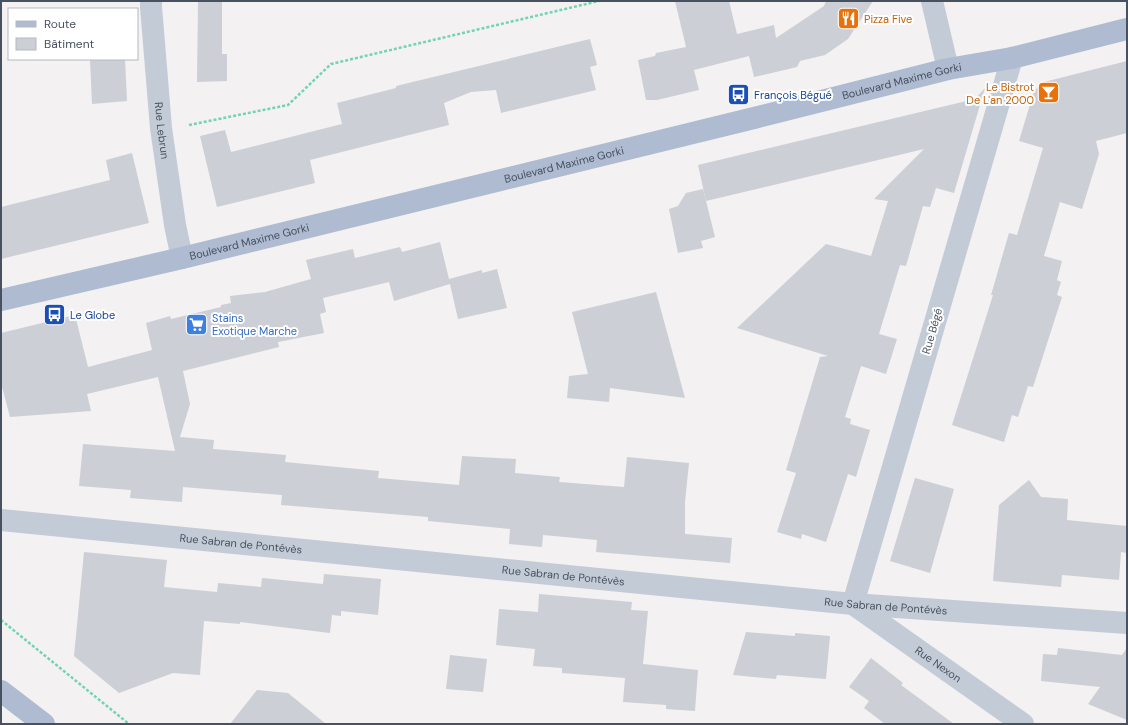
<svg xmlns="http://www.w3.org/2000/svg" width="1128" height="725" font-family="'DM Sans',sans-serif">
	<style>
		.building { fill: #cccfd6 }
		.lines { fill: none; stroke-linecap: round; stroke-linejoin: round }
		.path { stroke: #71d5b1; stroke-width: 2.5; stroke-dasharray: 3 2; stroke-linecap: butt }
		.minor { stroke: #c3cbd6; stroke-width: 22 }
		.major { stroke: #aebbd1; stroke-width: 22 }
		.labels { text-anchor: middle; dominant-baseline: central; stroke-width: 4; stroke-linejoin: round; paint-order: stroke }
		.food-label { font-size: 11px; fill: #c56008; stroke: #fff; text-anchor: start }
		.street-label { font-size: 11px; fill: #475160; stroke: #fff }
		.transit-label { font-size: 11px; fill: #164399; stroke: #fff; text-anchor: start }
		.shop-label { font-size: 11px; fill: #366cbe; stroke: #fff; text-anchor: start }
	</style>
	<rect width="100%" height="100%" fill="#f3f1f1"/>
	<g class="building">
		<path d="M198 1H222V54H227V81L197 82Z"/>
		<path d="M675 1H729L737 34 774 25 776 38 824 6 826 1H873L848 39 825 55 800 61 797 67 754 77 749 56 694 70 699 90 657 100H646L638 60 655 56 656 53 686 47Z"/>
		<path d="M590 39 597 65 590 67 596 90 501 113 496 90 471 92 444 103 449 125 310 160 315 183 217 207 200 136 225 130 231 152 342 124 337 103 396 88V86Z"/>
		<path d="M90 59H125L127 101 92 104Z"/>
		<path d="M1127 61V133L1096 141 1099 154 1082 209 1060 202 1044 256 1062 261 1057 280 1061 282 1057 295 1062 297 1033 387 1028 386 1018 417 1012 415 1004 442 952 425 993 295H991L1009 233 1017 235 1043 148 1019 141 1034 91 1044 82Z"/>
		<path d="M985 88 954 193 936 188 930 207 923 206 906 266 900 265 879 334 897 339 886 374 861 366 845 417 851 419 850 424 870 430 856 477 848 474 826 542 802 534 801 539 777 532 796 473 786 470 820 357 828 356 737 328 826 244 871 256 888 201 874 199 924 149 706 201 698 165 975 99Z"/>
		<path d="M132 153 149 223 1 259V207L110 180 106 160Z"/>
		<path d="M703 189 715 237 701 241 703 248 678 253 669 209 678 206 686 193Z"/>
		<path d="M440 242 449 279 482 270V273L497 269 507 308 458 319 450 284 394 301 389 282 323 298 326 312 320 314 324 333 278 342 279 347 183 371 190 404 180 437 214 440 213 449 286 455 285 462 379 471 378 478 459 485 462 456 516 459 515 473 560 477 559 482 624 487 627 457 689 463 685 502V534L732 538 730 563 596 552 597 540 543 535 542 547 509 544 510 529 428 521V517L281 505 282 495 183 487 182 502 130 498 131 490 79 486 83 444 175 451 158 377 87 394 91 411 10 417 1 383V333L75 315 88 367 152 350 146 323 170 316 171 319 221 307V305L231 303 230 296 265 292 311 279 306 260 353 249 355 258 400 247 402 252Z"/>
		<path d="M656 292 685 398 610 388 609 402 567 398 569 376 588 374 572 312Z"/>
		<path d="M915 478 954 489 930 573 890 561Z"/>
		<path d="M1029 480 1041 497 1068 499 1067 520 1127 526V553L1121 552 1119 580 1062 575 1061 587 993 581 999 505Z"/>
		<path d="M84 552 167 560 164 587 217 592 218 583 261 587 262 578 323 584 324 574 381 579 378 615 341 611V616L332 615 330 633 240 622V624L204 621 200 675 173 673 119 693 74 656Z"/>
		<path d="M539 594 632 602 631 610 648 611 643 664 698 670 695 711 666 709V705L623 702 625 678 562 673V668L533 666 535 649 496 645 499 609 538 612Z"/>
		<path d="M746 632 795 636V633L830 636 826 679 777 675 776 679 733 675Z"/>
		<path d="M1058 648 1122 655 1127 648V720L1088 704 1100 687 1041 681 1043 654 1057 655Z"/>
		<path d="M450 655 487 659 483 692 446 689Z"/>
		<path d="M871 658 903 683 901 685 954 724H885L864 708 869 701 849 687Z"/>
		<path d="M257 690 288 693 326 724H230Z"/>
	</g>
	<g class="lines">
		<g class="path">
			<path d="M189 125 288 105 331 64 599 1"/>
			<path d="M1 620 129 724"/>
		</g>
		<g class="minor">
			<path id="s1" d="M151 1V7L161 128 175 225 182 258"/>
			<path d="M932 1 948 69"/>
			<path id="s2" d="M1012 58 853 604 1023 724"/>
			<path id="s3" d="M1 520 853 604 1127 623"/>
		</g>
		<g class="major">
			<path id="s4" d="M1 300 182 258 754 118 948 69 1012 58 1127 29"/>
			<path d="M1 691 44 724"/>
		</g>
	</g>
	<defs>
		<symbol id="restaurant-square" viewBox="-11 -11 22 22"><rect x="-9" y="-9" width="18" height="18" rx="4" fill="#e8710a" stroke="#fff"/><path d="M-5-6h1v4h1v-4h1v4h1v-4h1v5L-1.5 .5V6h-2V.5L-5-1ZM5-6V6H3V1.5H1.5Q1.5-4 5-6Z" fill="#fff"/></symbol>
		<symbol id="bar-square" viewBox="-11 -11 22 22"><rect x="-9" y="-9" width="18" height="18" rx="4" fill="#e8710a" stroke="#fff"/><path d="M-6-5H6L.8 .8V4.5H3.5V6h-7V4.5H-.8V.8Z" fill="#fff"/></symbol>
		<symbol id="bus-square" viewBox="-11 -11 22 22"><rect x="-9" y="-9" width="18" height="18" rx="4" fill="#1a4fb4" stroke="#fff"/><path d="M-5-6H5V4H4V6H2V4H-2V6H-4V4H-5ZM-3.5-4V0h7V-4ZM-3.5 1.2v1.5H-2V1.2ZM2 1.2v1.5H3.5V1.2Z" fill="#fff"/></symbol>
		<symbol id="supermarket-square" viewBox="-11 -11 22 22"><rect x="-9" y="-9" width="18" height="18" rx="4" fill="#3f7fe0" stroke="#fff"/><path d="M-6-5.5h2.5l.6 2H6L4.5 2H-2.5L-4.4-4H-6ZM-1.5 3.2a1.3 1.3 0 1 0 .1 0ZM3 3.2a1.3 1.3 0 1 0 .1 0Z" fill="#fff"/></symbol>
	</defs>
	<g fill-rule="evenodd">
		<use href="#restaurant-square" x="836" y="6" width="25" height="25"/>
		<use href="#bar-square" x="1036" y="80" width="25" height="25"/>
		<use href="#bus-square" x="726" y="82" width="25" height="25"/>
		<use href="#bus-square" x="42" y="302" width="25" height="25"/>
		<use href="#supermarket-square" x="184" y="312" width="25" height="25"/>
	</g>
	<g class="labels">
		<g class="food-label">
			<text x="864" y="19">Pizza Five</text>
			<text x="1034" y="87" text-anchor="end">Le Bistrot<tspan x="1034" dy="13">De L'an 2000</tspan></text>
		</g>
		<g class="street-label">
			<text stroke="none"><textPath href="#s4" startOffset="927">Boulevard Maxime Gorki</textPath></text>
			<text stroke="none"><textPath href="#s1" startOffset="130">Rue Lebrun</textPath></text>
			<text stroke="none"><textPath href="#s4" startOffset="579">Boulevard Maxime Gorki</textPath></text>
			<text stroke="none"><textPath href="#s4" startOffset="255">Boulevard Maxime Gorki</textPath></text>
			<text transform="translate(932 331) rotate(-74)">Rue Bégé</text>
			<text stroke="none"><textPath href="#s3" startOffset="241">Rue Sabran de Pontévès</textPath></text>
			<text stroke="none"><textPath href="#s3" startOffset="565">Rue Sabran de Pontévès</textPath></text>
			<text stroke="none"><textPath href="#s3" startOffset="889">Rue Sabran de Pontévès</textPath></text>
			<text stroke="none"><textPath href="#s2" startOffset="673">Rue Nexon</textPath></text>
		</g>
		<g class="transit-label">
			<text x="754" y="95">François Bégué</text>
			<text x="70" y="315">Le Globe</text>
		</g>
		<g class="shop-label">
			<text x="212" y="318">Stains<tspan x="212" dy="13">Exotique Marche</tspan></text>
		</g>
	</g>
	<rect width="1128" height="725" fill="none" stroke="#475160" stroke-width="4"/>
	<rect x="8" y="8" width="130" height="52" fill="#ffffff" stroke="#b5b9bf"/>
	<rect x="16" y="21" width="20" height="6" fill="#aebbd1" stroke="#b5b9bf"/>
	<text x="44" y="28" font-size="12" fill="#475160">Route</text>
	<rect x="16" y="38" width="20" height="12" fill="#cccfd6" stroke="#b5b9bf"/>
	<text x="44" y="48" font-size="12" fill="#475160">Bâtiment</text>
</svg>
